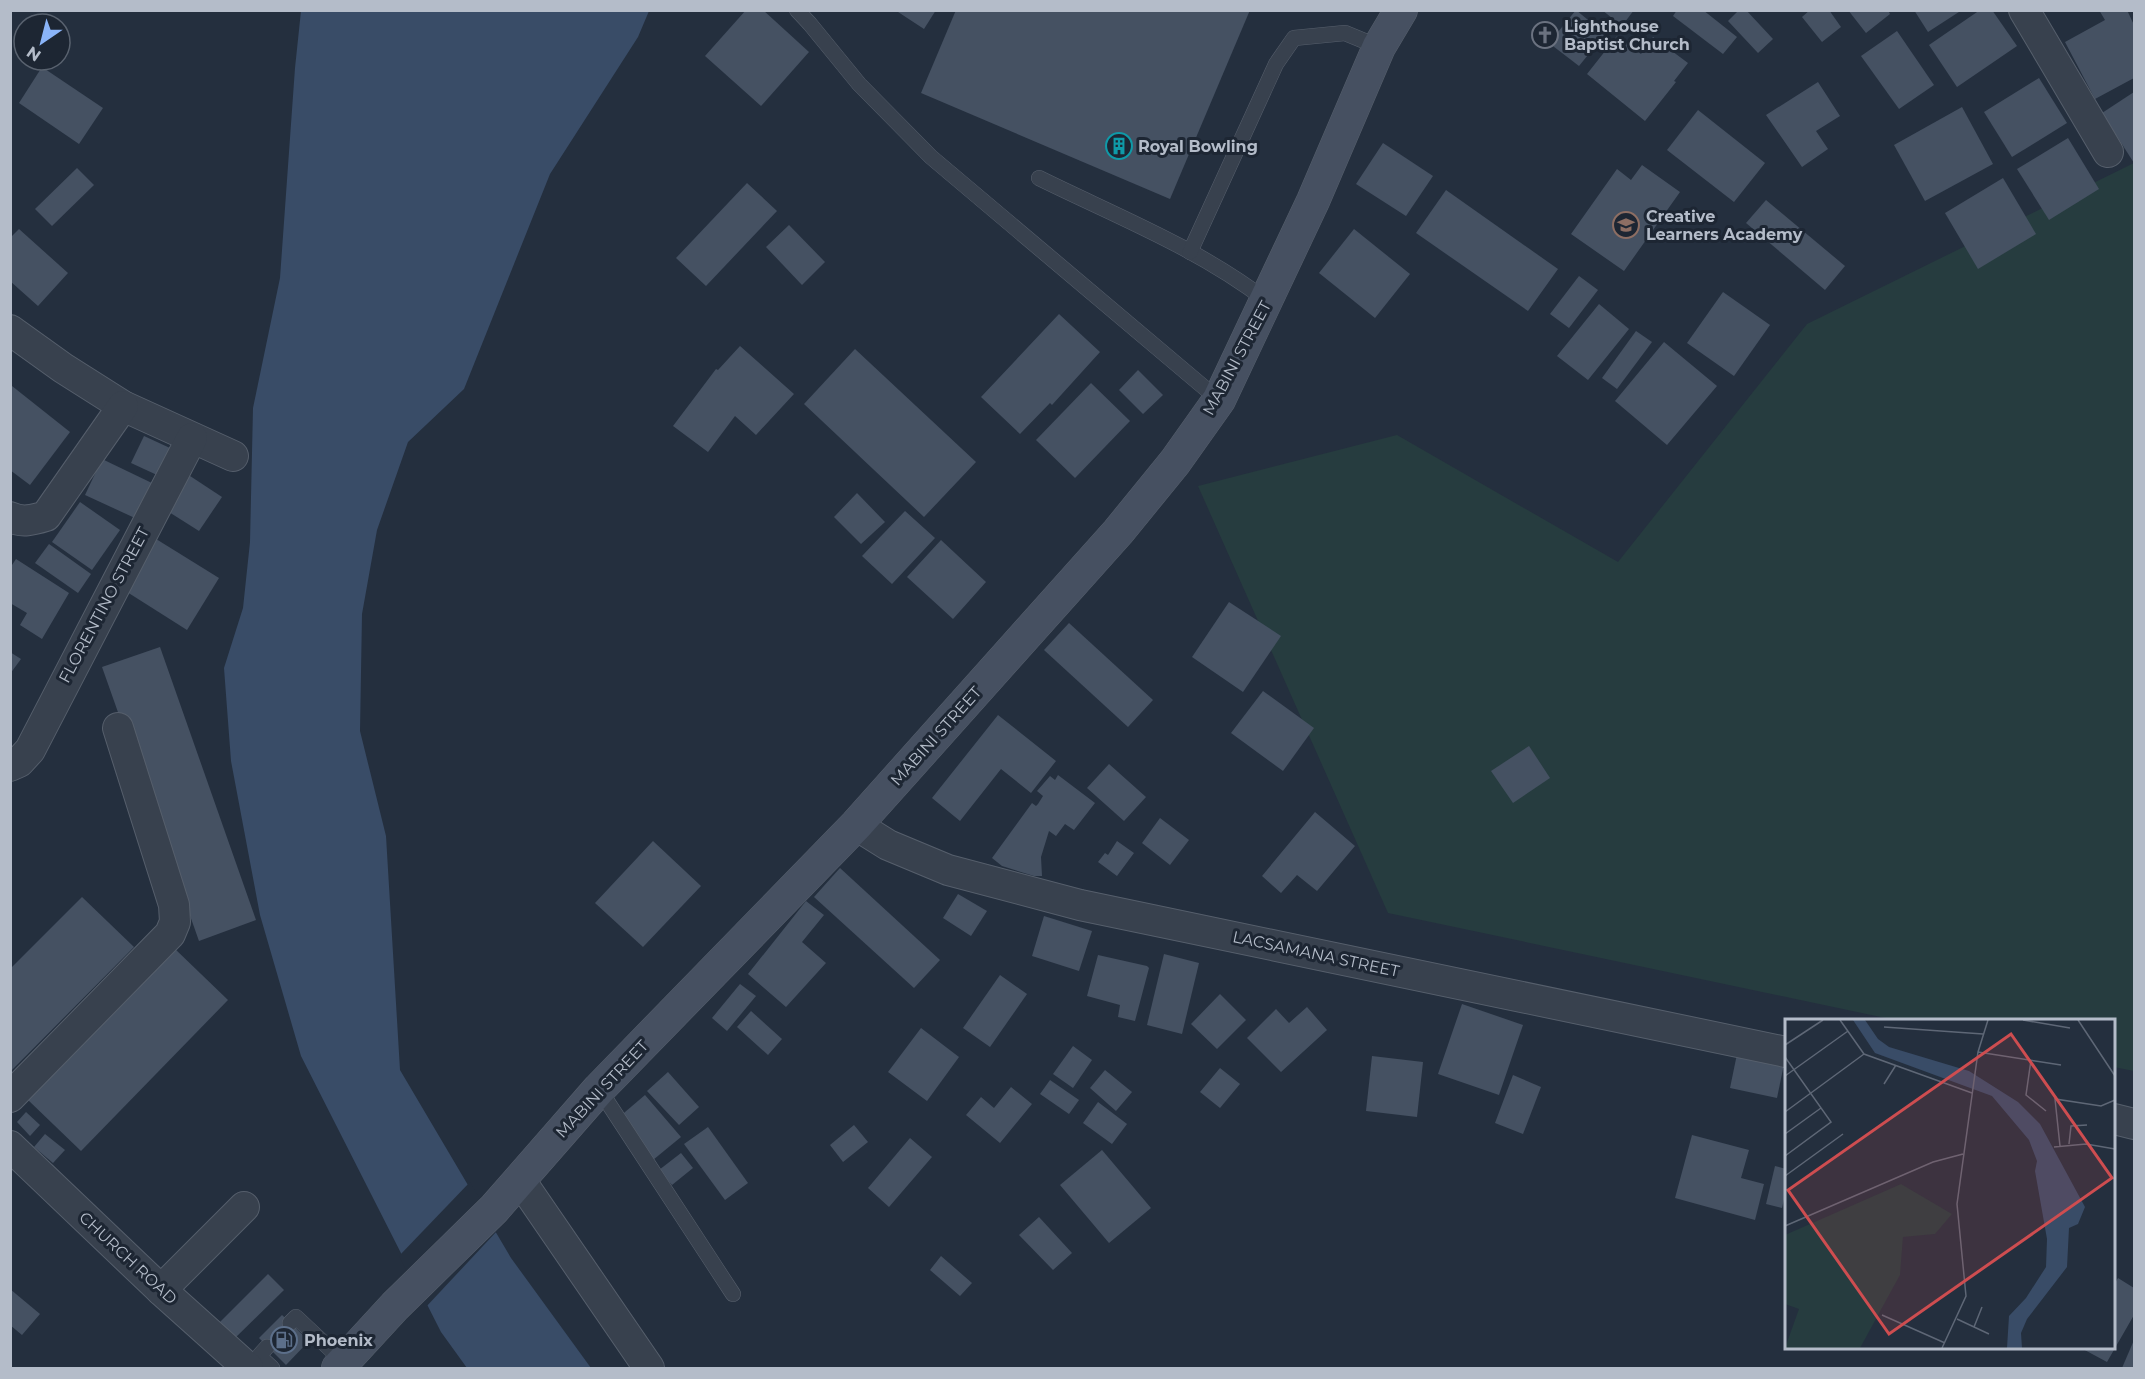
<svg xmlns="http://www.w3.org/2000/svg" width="2145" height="1379" font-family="Montserrat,sans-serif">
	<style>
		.green { fill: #263c3f }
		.water { fill: #394c67 }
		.pier { fill: #242f3e }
		.building { fill: #455162 }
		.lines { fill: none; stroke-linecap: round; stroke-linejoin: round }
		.lane-casing { stroke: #565f6c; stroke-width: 16 }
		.street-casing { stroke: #565f6c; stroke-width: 32 }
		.secondary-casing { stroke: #565f6c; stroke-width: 34 }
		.lane { stroke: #38414e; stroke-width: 15 }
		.street { stroke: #38414e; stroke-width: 30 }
		.secondary { stroke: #465061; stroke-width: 33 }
		.labels { text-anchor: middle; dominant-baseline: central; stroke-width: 6; stroke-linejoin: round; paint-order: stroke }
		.poi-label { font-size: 16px; font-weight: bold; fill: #b4bcc9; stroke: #1d2633; text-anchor: start }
		.street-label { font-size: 16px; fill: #b4bcc9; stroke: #1d2633 }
		.inset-road { fill: none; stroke: #5e6776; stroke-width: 1.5 }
		.view { fill: #ce4d50; fill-opacity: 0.15; stroke: #ce4d50; stroke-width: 3 }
		.inset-edge { fill: none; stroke: #b4bcc9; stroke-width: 3 }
	</style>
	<rect width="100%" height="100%" fill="#242f3e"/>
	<path class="green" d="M2134 163V1071L2114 1067V1020H1895L1388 913 1198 486 1397 435 1618 562 1807 324Z"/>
	<path class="water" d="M301 11H649L638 37 550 174 464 389 408 442 377 530 362 614 360 731 386 836 400 1070 511 1258 591 1368H467L441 1332 301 1056 260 915 231 761 224 668 243 608 250 542 253 408 280 278 295 68Z"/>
	<path class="pier" d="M470 1182 498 1230 425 1308 399 1256Z"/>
	<g class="building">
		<path d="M746 10H763L809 52 761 106 705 56Z"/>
		<path d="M895 10H936L924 29Z"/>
		<path d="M956 10H1250L1170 199 921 93Z"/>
		<path d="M1576 10 1605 34 1579 66 1549 43Z"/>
		<path d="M1602 10H1634L1622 26Z"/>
		<path d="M1677 10H1703L1737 37 1723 54 1673 16Z"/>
		<path d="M1739 10H1746L1773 39 1758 53 1728 21Z"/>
		<path d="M1810 10H1829L1841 27 1822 42 1802 17Z"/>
		<path d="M1848 10H1888L1890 14 1866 33Z"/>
		<path d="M1914 10H1962L1928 32Z"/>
		<path d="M1980 10H1992L2017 46 1957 87 1929 45Z"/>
		<path d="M2099 10H2127L2134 25V78L2095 99 2065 42 2105 20Z"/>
		<path d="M1897 31 1934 85 1899 109 1861 56Z"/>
		<path d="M1617 36 1641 54 1653 37 1688 63 1674 81 1676 82 1645 121 1587 74Z"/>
		<path d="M42 67 103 108 79 144 19 103Z"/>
		<path d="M2039 78 2067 123 2012 157 1984 112Z"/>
		<path d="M1818 82 1840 116 1816 131 1828 149 1802 167 1766 115Z"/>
		<path d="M2134 92V163L2102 113Z"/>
		<path d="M1962 107 1993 164 1925 201 1894 145Z"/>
		<path d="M1698 110 1765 163 1734 202 1667 150Z"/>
		<path d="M2068 138 2099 189 2049 220 2017 169Z"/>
		<path d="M1383 143 1433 176 1406 216 1356 184Z"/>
		<path d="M1642 165 1680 192 1624 271 1571 234 1617 169 1631 180Z"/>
		<path d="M77 168 94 185 52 226 35 209Z"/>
		<path d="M2003 178 2036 234 1978 269 1945 213Z"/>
		<path d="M747 183 777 211 706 286 676 258Z"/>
		<path d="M1446 190 1558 269 1528 311 1416 233Z"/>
		<path d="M1766 200 1845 266 1825 290 1746 223Z"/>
		<path d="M789 225 825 262 802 285 766 247Z"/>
		<path d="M19 229 68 273 38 306 10 281V238Z"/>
		<path d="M1354 229 1410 274 1375 318 1319 273Z"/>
		<path d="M1579 276 1598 290 1569 328 1550 314Z"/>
		<path d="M1723 292 1770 325 1734 376 1687 343Z"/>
		<path d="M1599 304 1629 329 1588 380 1557 356Z"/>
		<path d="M1059 314 1100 352 1052 405 1050 403 1020 434 981 397Z"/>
		<path d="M1636 331 1652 342 1617 389 1602 378Z"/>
		<path d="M1664 342 1717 386 1667 445 1615 401Z"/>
		<path d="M740 346 794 394 756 435 735 416 708 452 673 426 716 369 718 370Z"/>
		<path d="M855 349 976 462 924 517 804 404Z"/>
		<path d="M1138 370 1163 395 1143 414 1119 390Z"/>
		<path d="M1091 383 1130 421 1075 478 1036 440Z"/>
		<path d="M12 386 70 432 30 485 10 470Z"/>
		<path d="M144 436 170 448 157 475 131 463Z"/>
		<path d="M102 459 154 484 137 519 85 495Z"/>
		<path d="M184 472 222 497 199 531 161 507Z"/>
		<path d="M857 493 885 522 861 544 834 517Z"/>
		<path d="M80 502 120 530 92 570 52 542Z"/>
		<path d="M905 511 935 538 892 584 862 556Z"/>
		<path d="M148 534 219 578 187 630 116 585Z"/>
		<path d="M941 540 986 582 953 619 907 577Z"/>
		<path d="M49 544 91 574 78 593 35 563Z"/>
		<path d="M16 559 69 593 42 639 20 625 27 613 10 603V568Z"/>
		<path d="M1229 602 1281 636 1243 692 1192 657Z"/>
		<path d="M1069 623 1153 700 1128 727 1044 650Z"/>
		<path d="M160 647 256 920 199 941 102 667Z"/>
		<path d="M10 652 21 659 10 674Z"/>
		<path d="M1263 691 1314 728 1283 771 1231 733Z"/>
		<path d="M998 715 1056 761 1031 793 1001 769 960 821 932 798Z"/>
		<path d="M1529 746 1550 778 1513 803 1491 771Z"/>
		<path d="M1109 764 1146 797 1124 821 1087 788Z"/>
		<path d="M1058 775 1095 803 1074 830 1065 824 1056 836 1049 831 1041 857 1042 876H1034L1002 866 992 858 1032 803 1036 806 1038 804 1043 796 1037 791 1050 776 1055 780Z"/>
		<path d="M1315 812 1355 846 1317 891 1297 875 1281 893 1262 876Z"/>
		<path d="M1160 818 1189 840 1170 865 1142 843Z"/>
		<path d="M653 841 701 886 643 947 595 903Z"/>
		<path d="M1117 841 1134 853 1117 876 1098 862 1105 853 1108 855Z"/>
		<path d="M840 868 940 960 914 988 814 897Z"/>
		<path d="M958 894 987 911 971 936 943 918Z"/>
		<path d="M82 897 134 947 10 1072V969Z"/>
		<path d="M806 901 824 915 802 942 826 963 786 1007 748 974Z"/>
		<path d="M1044 916 1092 931 1079 971 1032 956Z"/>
		<path d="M174 948 228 1000 81 1151 27 1099Z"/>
		<path d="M1164 954 1199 963 1182 1034 1147 1025Z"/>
		<path d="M1098 955 1147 966 1149 968 1135 1021 1118 1017 1120 1005 1087 996Z"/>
		<path d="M1000 975 1027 994 990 1047 963 1028Z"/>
		<path d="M740 984 756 996 727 1031 712 1018Z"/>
		<path d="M1220 994 1246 1020 1217 1049 1191 1024Z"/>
		<path d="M1462 1004 1523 1025 1499 1095 1438 1074Z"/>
		<path d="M1307 1007 1327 1030 1281 1072 1247 1038 1276 1009 1289 1023Z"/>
		<path d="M751 1011 782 1039 768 1055 737 1027Z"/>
		<path d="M921 1028 959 1057 927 1101 888 1072Z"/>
		<path d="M1073 1046 1092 1060 1073 1088 1053 1074Z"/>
		<path d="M1737 1054 1784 1064 1777 1098 1730 1088Z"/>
		<path d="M1372 1056 1423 1062 1417 1117 1366 1111Z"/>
		<path d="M1220 1068 1240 1084 1220 1108 1200 1092Z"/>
		<path d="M1105 1070 1132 1092 1116 1111 1090 1088Z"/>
		<path d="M668 1072 699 1107 679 1125 647 1091Z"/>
		<path d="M1513 1075 1541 1087 1523 1134 1495 1123Z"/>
		<path d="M1050 1080 1079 1100 1069 1114 1040 1094Z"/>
		<path d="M1011 1087 1032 1104 1000 1143 966 1115 981 1097 994 1108Z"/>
		<path d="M645 1095 681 1137 653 1160 618 1118Z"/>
		<path d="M1098 1102 1127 1124 1112 1144 1083 1123Z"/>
		<path d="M26 1112 40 1125 30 1136 17 1122Z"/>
		<path d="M854 1125 868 1142 843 1162 830 1145Z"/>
		<path d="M708 1127 748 1183 725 1200 684 1144Z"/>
		<path d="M45 1134 65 1150 53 1163 34 1147Z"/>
		<path d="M1692 1135 1749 1150 1741 1178 1764 1184 1755 1220 1675 1198Z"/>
		<path d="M910 1138 932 1157 889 1207 868 1188Z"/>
		<path d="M1102 1150 1151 1208 1109 1243 1060 1185Z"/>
		<path d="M681 1153 693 1168 672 1185 659 1170Z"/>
		<path d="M1775 1166 1786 1169V1191L1782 1208 1766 1204Z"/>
		<path d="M1039 1217 1072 1253 1053 1270 1019 1235Z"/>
		<path d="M941 1256 972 1283 960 1296 930 1270Z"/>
		<path d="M268 1274 284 1290 233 1340 217 1325Z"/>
		<path d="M2118 1278 2134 1288V1315L2107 1362 2081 1348H2114V1285Z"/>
		<path d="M10 1289 40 1314 22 1335 10 1325Z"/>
		<path d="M282 1315 309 1341 286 1365 259 1338Z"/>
		<path d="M2134 1340V1368H2122Z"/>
	</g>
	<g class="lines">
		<defs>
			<g id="lane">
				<path d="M797 10 810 24 859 84 931 157 1219 400"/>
				<path d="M1039 178C1116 216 1198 248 1267 301"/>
				<path d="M1190 252 1276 64 1294 38 1345 33 1379 47"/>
				<path d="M599 1089 733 1294"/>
				<path d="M290 1323 296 1317 344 1362"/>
				<path d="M267 1347 259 1356 272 1368"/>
			</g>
			<g id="street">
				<path d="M2024 10 2108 152"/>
				<path d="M10 330 63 368 123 406 233 456"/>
				<path d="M10 517C22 523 33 520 46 516L123 406"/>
				<path d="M10 766 19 762 30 750 192 438"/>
				<path d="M856 825 888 845 948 870 1080 905 1786 1052"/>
				<path d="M10 1097 170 934 175 922 174 905 118 728"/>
				<path d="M2114 1119 2134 1124"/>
				<path d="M10 1146 161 1290 248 1368"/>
				<path d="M520 1180 649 1368"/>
				<path d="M161 1290 244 1207"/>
			</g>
			<path id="secondary" d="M338 1368 395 1306 494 1209 599 1089 856 825 1118 532 1175 462 1219 400 1313 201 1379 47 1401 10"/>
		</defs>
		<use href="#lane" class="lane-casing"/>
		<use href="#street" class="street-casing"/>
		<use href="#secondary" class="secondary-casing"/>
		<use href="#lane" class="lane"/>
		<use href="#street" class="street"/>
		<use href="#secondary" class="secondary"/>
	</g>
	<defs>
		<symbol id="church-ring" viewBox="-11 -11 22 22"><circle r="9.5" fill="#1d2633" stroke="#6b7280" stroke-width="1.5"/><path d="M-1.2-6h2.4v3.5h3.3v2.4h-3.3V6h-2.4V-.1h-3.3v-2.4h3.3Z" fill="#6b7280"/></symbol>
		<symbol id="building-ring" viewBox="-11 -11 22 22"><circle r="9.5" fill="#1d2633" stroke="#0f9aa8" stroke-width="1.5"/><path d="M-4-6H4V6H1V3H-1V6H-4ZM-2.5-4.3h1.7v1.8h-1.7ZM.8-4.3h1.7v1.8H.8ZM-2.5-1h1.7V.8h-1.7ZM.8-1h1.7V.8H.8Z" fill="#0f9aa8"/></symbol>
		<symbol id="school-ring" viewBox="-11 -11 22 22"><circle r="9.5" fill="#1d2633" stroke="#8d6e63" stroke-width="1.5"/><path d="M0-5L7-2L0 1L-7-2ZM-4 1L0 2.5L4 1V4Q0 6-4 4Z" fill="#8d6e63"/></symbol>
		<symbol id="fuel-ring" viewBox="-11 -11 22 22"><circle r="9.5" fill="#1d2633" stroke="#5c6f8a" stroke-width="1.5"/><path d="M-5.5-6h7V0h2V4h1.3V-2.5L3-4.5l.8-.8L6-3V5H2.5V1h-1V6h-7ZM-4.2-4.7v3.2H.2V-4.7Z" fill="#5c6f8a"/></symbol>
	</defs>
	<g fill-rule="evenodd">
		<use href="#church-ring" x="1530" y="20" width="30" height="30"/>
		<use href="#building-ring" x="1104" y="131" width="30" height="30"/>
		<use href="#school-ring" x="1611" y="210" width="30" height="30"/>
		<use href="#fuel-ring" x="269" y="1325" width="30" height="30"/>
	</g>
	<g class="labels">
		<g class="poi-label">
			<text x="1564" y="26">Lighthouse<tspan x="1564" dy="18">Baptist Church</tspan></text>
			<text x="1138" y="146">Royal Bowling</text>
			<text x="1646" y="216">Creative<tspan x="1646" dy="18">Learners Academy</tspan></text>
			<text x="304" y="1340">Phoenix</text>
		</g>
		<g class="street-label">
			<text transform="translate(1237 358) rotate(-62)">MABINI STREET</text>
			<text transform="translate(104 605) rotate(-62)">FLORENTINO STREET</text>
			<text transform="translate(936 736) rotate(-48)">MABINI STREET</text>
			<text transform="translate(1316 954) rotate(12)">LACSAMANA STREET</text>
			<text transform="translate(602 1089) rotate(-47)">MABINI STREET</text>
			<text transform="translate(128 1258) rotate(43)">CHURCH ROAD</text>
		</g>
	</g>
	<g transform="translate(1785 1019)">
		<rect width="330" height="330" fill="#242f3e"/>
		<path d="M116 165 167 195 150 215 118 218 115 256 75 329H0L14 290 0 285V216Z" fill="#263c3f"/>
		<path d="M68 1H80L93 20 104 28 184 52 233 83 255 105 300 188 293 205 284 209 282 248 242 300 236 314 237 329H222L224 297 241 279 261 248 262 220 250 152 252 142 244 121 207 77 90 34Z" fill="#394c67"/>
		<path class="inset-road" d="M55 1 79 35 187 74M238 1 285 9M293 1 330 57M99 8 198 15M0 26 38 1M193 33 276 46M0 38 46 103 0 137M246 41 241 76 261 92M0 57 63 12M99 65 111 46M0 93 79 35M0 115 36 89M284 125 286 107 302 106M275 127 270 80 316 87 330 81M269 128 301 125 330 130M0 157 58 115M0 207 148 143 178 135M97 296 160 324M172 300 204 315M189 308 197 288M157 329 181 277 172 185 193 33 203 1"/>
		<path class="view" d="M226 15 327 159 104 315 3 171Z"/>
		<rect width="330" height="330" class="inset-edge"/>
	</g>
	<rect width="2145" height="1379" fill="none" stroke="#b4bcc9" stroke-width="24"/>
	<g transform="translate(42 42) rotate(215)"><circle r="28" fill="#1d2633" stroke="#59626f" stroke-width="1.5"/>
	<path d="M0-4.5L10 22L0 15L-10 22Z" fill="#8ab4f8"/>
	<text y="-9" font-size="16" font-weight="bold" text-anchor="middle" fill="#b4bcc9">N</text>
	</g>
</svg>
